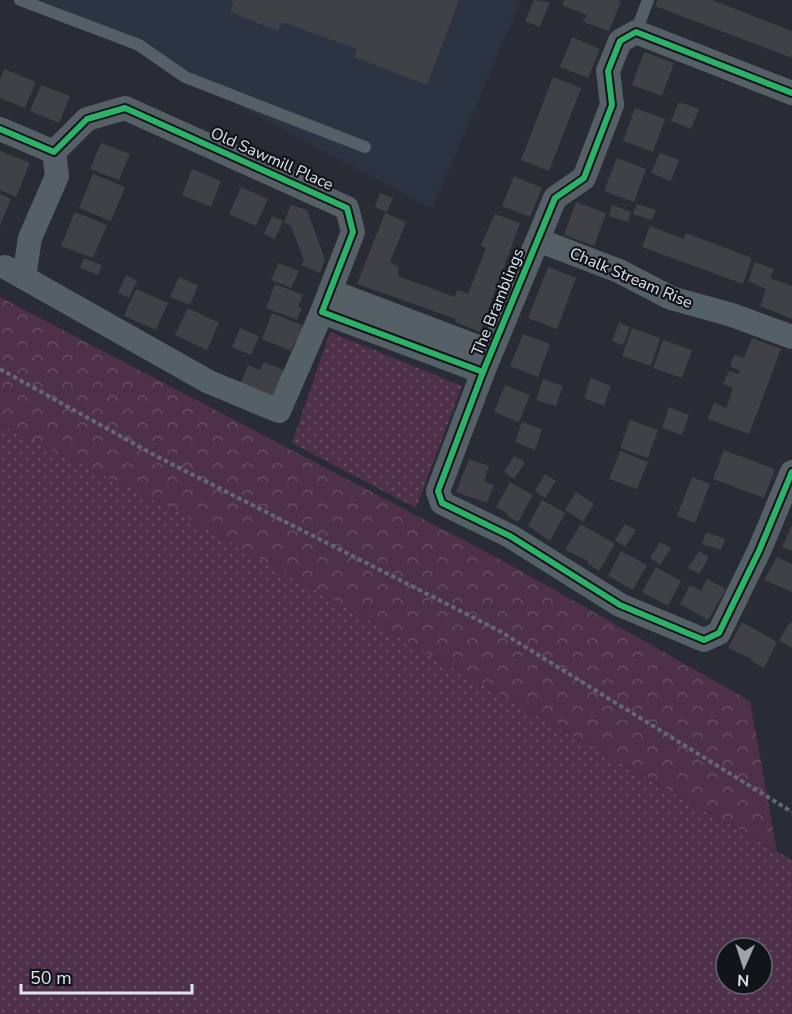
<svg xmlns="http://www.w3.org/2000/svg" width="792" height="1014" font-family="'Nunito Sans',sans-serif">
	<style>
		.built { fill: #2c3444 }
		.green { fill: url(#green-dots); fill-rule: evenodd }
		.forest { fill: url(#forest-crowns) }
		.building { fill: #3f4147 }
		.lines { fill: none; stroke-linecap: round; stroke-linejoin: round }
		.path { stroke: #61696f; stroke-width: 4; stroke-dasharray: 4.5 3; stroke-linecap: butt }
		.service { stroke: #556066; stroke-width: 12 }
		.minor { stroke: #556066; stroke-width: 24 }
		.cycleway-casing { stroke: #111419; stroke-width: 10 }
		.cycleway { stroke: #2db169; stroke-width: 6 }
		.labels { text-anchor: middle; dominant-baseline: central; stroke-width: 4.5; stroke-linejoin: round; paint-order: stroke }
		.street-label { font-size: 16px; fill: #dfe3eb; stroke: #111419 }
	</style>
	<defs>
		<pattern id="green-dots" width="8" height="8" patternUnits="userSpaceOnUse" patternTransform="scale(1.5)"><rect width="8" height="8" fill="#4f304b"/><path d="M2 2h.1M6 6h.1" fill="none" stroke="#684e65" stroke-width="1.8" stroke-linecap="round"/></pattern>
		<pattern id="forest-crowns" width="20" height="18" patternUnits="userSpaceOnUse" patternTransform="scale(1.5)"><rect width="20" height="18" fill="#4f304b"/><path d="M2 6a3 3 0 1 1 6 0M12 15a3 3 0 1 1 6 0" fill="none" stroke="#684e65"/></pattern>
	</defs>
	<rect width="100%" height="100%" fill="#292c34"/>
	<path class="built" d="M41 0H521L432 209Z"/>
	<g class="green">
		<path d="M330 332 462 386 416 508 292 443Z"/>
		<path d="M0 424 181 514 792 860V1014H0ZM726 948H762V984H726Z"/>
	</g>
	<path class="forest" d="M0 297 507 563 750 701 777 851 181 514 0 424Z"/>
	<g class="building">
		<path d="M230 0H459L427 85 354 57 357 49 282 22 278 31 230 12 234 2Z"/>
		<path d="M534 0 550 2 540 27 525 21Z"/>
		<path d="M564 0H617L621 1 609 31 583 22 587 15 562 5Z"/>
		<path d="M657 0H712L792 31V58L655 6Z"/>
		<path d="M572 37 600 49 588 78 560 67Z"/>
		<path d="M644 52 674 63 662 96 632 85Z"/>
		<path d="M4 69 36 82 25 108 0 98V79Z"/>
		<path d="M553 77 581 88 549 171 521 160Z"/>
		<path d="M41 85 70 96 59 123 30 111Z"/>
		<path d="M679 102 699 109 691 129 671 121Z"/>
		<path d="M635 108 665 119 653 152 623 141Z"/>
		<path d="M101 143 130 154 119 180 90 169Z"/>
		<path d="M0 151 30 163 16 197 0 190Z"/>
		<path d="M660 153 679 160 671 181 651 173Z"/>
		<path d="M617 158 646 169 634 202 604 191Z"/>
		<path d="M192 169 221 181 211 207 182 195Z"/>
		<path d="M93 174 125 187 111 221 79 208Z"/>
		<path d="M514 176 542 188 530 217 502 206Z"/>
		<path d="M241 187 268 199 256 226 229 214Z"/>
		<path d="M380 193 393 198 387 212 375 207Z"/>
		<path d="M0 194 11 199 0 226Z"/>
		<path d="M576 202 606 213 594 246 564 235Z"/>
		<path d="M637 204 656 210 652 220 633 214Z"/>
		<path d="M291 205 307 210 325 259 320 273 301 265 304 260 291 226 284 222Z"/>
		<path d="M612 205 631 212 628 222 609 216Z"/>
		<path d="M75 212 107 225 93 258 61 246Z"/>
		<path d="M385 213 406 222 390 262 399 267 398 276 455 297 457 290 468 294 486 248 481 245 495 214 520 223 480 332 455 322 456 319 357 284Z"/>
		<path d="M272 216 283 221 275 239 264 234Z"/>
		<path d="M650 226 684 239 686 233 752 258 743 284 642 247Z"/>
		<path d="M84 258 102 265 98 275 80 268Z"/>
		<path d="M755 262 774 269 770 278 792 286V319L760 306 766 289 748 281Z"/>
		<path d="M279 263 299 271 291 288 271 280Z"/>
		<path d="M548 267 576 278 557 329 528 318Z"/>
		<path d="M126 275 137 281 129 298 118 293Z"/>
		<path d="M179 277 198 285 190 305 170 297Z"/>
		<path d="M275 284 303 295 298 307 302 308 297 320 266 308Z"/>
		<path d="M136 289 168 303 156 330 124 316Z"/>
		<path d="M188 308 219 323 207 350 175 335Z"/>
		<path d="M272 313 302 325 298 339H296L291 351 262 339Z"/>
		<path d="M619 322 630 327 623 345 612 341Z"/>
		<path d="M240 328 259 336 251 355 232 347Z"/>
		<path d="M632 328 660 338 651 366 622 356Z"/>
		<path d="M523 334 550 344 538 377 510 366Z"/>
		<path d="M752 338 781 349 749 434 708 419 714 403 726 408 733 388 723 384 729 371 738 374 740 370 730 367 734 355 744 358Z"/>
		<path d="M663 340 692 350 682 378 653 368Z"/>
		<path d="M264 362 284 370 272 399 240 385 248 365 260 370Z"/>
		<path d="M591 378 611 386 604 406 584 398Z"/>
		<path d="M543 379 563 386 556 406 536 400Z"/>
		<path d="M505 385 530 395 519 422 494 412Z"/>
		<path d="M669 407 689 415 682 435 662 428Z"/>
		<path d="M630 420 658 430 648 458 620 448Z"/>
		<path d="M522 422 542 429 535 450 515 442Z"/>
		<path d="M724 450 775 469 764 498 713 479Z"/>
		<path d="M620 451 648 462 637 489 609 479Z"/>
		<path d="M514 456 525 462 514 479 504 472Z"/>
		<path d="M469 459 489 466 484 481 494 485 487 503 456 492Z"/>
		<path d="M545 474 556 481 545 498 535 491Z"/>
		<path d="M692 477 710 484 695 523 677 516Z"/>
		<path d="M510 482 533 495 518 522 507 516 508 514 496 507Z"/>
		<path d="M576 492 594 504 583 522 565 510Z"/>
		<path d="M542 500 565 513 550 541 528 526Z"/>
		<path d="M581 524 615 544 599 571 587 563 588 561 565 550Z"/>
		<path d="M625 524 636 530 625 547 615 540Z"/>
		<path d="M792 525V551L782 547Z"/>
		<path d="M706 532 725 539 721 550 702 544Z"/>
		<path d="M660 542 671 548 660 565 650 558Z"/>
		<path d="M621 551 647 565 633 590 608 576Z"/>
		<path d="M699 551 709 557 699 574 688 568Z"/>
		<path d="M777 557 792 564V592L764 580Z"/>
		<path d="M656 567 681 581 668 606 642 592Z"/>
		<path d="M707 579 726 589 708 620 680 604 690 585 701 591Z"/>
		<path d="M742 622 777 642 764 668 751 661 752 659 728 648Z"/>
		<path d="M790 622 792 623V648L779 640Z"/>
	</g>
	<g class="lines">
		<path class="path" d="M0 369 158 457 498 630 792 812"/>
		<g class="service">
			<path d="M20 0 139 45 185 77 365 147"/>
			<path d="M636 32 648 0"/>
		</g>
		<g class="minor">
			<path d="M792 93 636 32 620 41 608 71 612 105 584 178 555 198 483 372 438 491 442 503 510 536 620 605 704 640 719 633 759 551 792 472"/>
			<path d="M0 129 54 152 87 119 125 108 347 208 353 232 322 312 483 372"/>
			<path d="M538 240 619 271 671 298 732 315 792 337"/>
			<path d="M5 267 209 382 279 411 322 312"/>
			<path d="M24 277 30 238 57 176 54 152"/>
			<path d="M330 291 491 352"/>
		</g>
		<defs>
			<g id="cycleway">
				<path d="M792 93 636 32 620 41 608 71 612 105 584 178 555 198 483 372 438 491 442 503 510 536 620 605 704 640 719 633 759 551 792 472"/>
				<path d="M0 129 54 152 87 119 125 108 347 208 353 232 322 312 483 372"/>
			</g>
		</defs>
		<use href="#cycleway" class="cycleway-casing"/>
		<use href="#cycleway" class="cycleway"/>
	</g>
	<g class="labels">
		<g class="street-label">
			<text transform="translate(272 159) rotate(24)">Old Sawmill Place</text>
			<text transform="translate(631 278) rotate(23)">Chalk Stream Rise</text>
			<text transform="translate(498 302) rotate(-68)">The Bramblings</text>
		</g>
	</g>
	<g transform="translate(744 966) rotate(183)"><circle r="28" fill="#111419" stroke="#63676d" stroke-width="1.5"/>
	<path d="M0-4.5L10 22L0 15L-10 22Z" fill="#9fa3ab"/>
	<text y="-9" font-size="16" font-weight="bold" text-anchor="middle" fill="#dfe3eb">N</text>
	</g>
	<path d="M21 984v9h171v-9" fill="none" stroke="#dfe3eb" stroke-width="3"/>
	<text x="30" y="984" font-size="18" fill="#dfe3eb" stroke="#111419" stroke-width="4.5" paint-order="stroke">50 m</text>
</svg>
